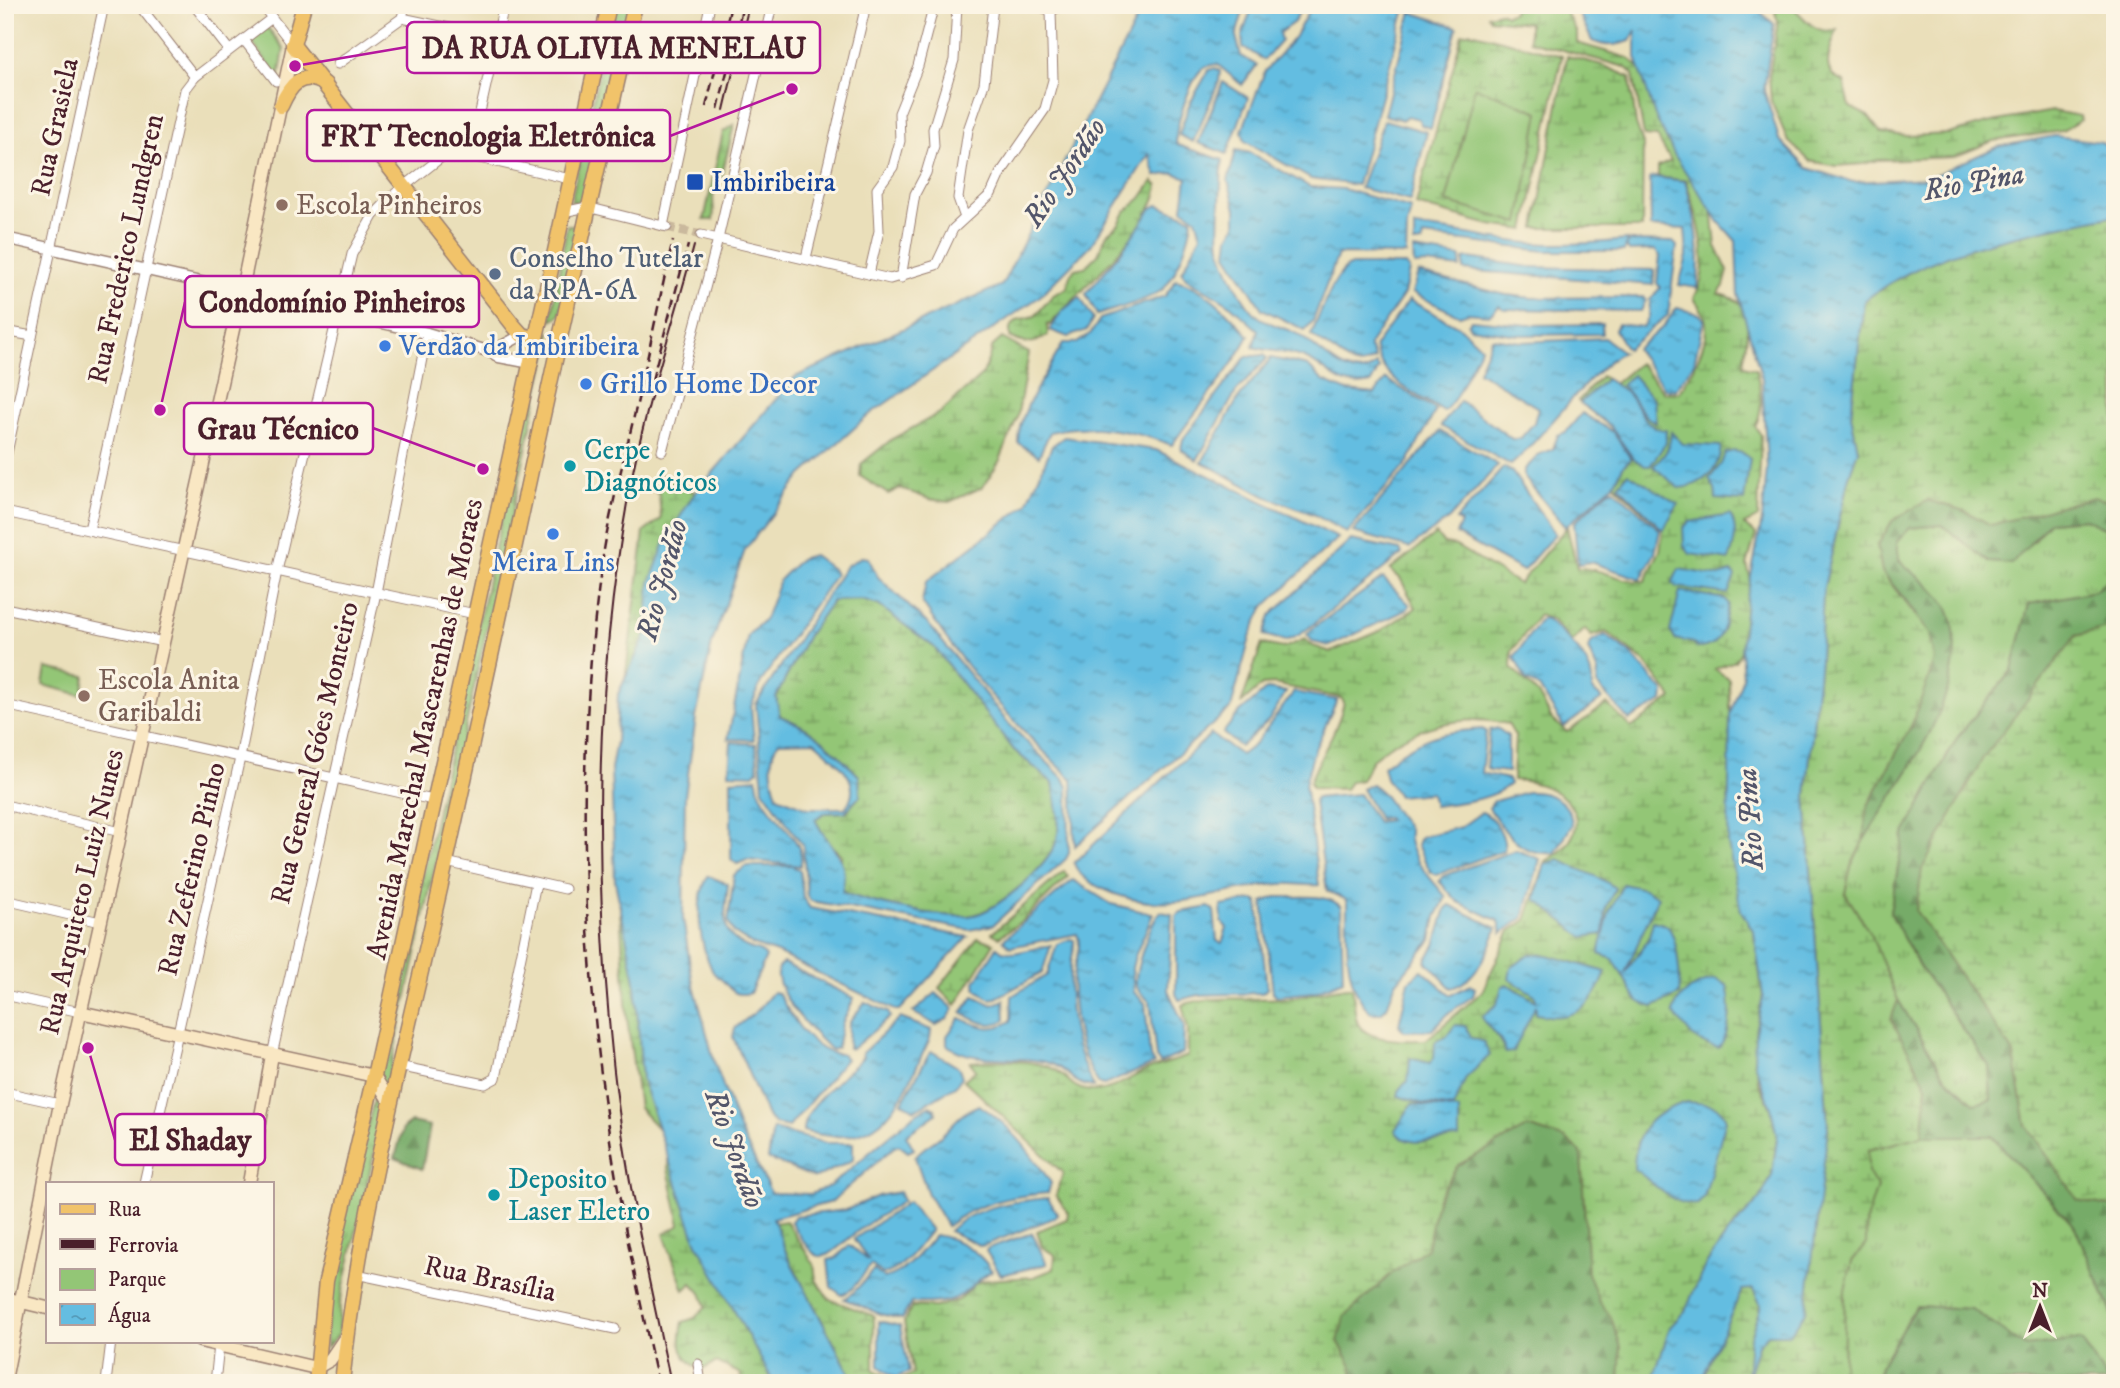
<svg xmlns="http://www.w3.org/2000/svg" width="2120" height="1388" font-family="'IM FELL DW Pica',serif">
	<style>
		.grass { fill: url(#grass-tufts); stroke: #6e7250; stroke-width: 2 }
		.forest { fill: url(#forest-firs); stroke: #606549; stroke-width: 2 }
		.wetland { fill: url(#wetland-marsh); stroke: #6e7250; stroke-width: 2; fill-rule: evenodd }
		.green { fill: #93c676; stroke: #6e7250; stroke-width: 2 }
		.water { fill: url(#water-ripples); stroke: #576e86; stroke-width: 2; fill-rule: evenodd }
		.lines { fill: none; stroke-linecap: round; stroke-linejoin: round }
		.minor-tunnel { stroke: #cab99d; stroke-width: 9; stroke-dasharray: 9 4.5; stroke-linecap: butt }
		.minor-casing { stroke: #9a7f72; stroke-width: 11 }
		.tertiary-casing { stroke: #9a7f72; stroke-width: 13 }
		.secondary-casing { stroke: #9a7f72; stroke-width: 15 }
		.primary-casing { stroke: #9a7f72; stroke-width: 17 }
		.trunk-casing { stroke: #9a7f72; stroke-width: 17 }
		.minor { stroke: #fff; stroke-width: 9 }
		.tertiary { stroke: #fff; stroke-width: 10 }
		.secondary { stroke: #f9e7c3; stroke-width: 12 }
		.primary { stroke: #f1c36a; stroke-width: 14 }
		.trunk { stroke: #f1c36a; stroke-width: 14 }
		.tram { stroke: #4a1f2b; stroke-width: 2 }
		.rail { stroke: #4a1f2b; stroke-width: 2.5; stroke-dasharray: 10 5; stroke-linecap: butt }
		.transit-dot { fill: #1a4fb4; stroke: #fcf5e5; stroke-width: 2.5 }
		.education-dot { fill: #8d6e63; stroke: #fcf5e5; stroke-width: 2.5 }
		.service-dot { fill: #5c6f8a; stroke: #fcf5e5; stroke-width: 2.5 }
		.shop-dot { fill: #3f7fe0; stroke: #fcf5e5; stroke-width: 2.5 }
		.culture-dot { fill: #0f9aa8; stroke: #fcf5e5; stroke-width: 2.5 }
		.labels { text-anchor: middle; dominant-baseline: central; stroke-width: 6; stroke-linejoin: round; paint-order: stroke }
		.street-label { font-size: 28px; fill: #4a1f2b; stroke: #fcf5e5 }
		.transit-label { font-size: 28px; fill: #164399; stroke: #fcf5e5; text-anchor: start }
		.education-label { font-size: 28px; fill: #785e54; stroke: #fcf5e5; text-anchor: start }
		.service-label { font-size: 28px; fill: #4e5e75; stroke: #fcf5e5; text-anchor: start }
		.shop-label { font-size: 28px; fill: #366cbe; stroke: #fcf5e5; text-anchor: start }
		.culture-label { font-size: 28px; fill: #0d838f; stroke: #fcf5e5; text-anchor: start }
		.water-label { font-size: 30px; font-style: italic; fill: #53566b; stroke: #fcf5e5 }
		.leader { fill: none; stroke: #b5179e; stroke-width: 2.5 }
		.callout-dot { fill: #b5179e; stroke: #fcf5e5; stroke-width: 2.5 }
		.callout { fill: #fcf5e5; stroke: #b5179e; stroke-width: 2.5 }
		.callout-label { font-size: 30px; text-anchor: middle; font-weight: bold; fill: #4a1f2b }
	</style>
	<defs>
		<pattern id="grass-tufts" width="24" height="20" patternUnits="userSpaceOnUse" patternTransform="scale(1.75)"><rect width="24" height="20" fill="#93c676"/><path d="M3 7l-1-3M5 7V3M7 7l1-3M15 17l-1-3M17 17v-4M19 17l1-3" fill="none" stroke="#7aa061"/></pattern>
		<pattern id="forest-firs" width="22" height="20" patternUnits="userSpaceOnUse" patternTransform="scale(1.75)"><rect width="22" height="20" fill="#76ab67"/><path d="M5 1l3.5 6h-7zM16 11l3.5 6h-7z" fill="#638b55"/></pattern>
		<pattern id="wetland-marsh" width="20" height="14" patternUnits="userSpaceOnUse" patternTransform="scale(1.75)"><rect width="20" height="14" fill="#93c676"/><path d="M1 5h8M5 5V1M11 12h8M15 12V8" fill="none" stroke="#7aa061"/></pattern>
		<pattern id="water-ripples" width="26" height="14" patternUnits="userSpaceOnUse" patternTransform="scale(1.75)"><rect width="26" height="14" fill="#64bde1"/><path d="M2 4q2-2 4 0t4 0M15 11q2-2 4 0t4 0" fill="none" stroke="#5499b7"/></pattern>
	</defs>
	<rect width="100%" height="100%" fill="#fcf5e5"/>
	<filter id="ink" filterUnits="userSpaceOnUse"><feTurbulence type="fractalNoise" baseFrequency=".0143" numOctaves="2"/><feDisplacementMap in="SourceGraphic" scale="14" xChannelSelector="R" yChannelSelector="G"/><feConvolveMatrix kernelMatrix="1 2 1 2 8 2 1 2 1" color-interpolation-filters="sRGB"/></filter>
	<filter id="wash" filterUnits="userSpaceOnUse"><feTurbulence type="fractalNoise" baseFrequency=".00686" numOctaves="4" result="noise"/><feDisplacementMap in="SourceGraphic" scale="28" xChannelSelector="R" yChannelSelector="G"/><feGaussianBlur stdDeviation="1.57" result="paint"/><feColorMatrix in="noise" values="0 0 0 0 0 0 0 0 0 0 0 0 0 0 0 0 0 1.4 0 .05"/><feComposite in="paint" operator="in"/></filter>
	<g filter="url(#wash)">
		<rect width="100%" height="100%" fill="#eadfba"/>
		<g class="grass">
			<path d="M614 5H630L585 205 571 201Z"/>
			<path d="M734 125 720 183C708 193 716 206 713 220H704L723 132Z"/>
			<path d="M567 225 578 227 560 315 551 320Z"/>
			<path d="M543 331 550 333 549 344 386 1091 378 1078Z"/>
			<path d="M2085 519 2115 533V573L2095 591 2029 604 2012 670 1957 738 1904 835 1890 912 1919 966 1989 1066 1991 1100 1975 1104 1946 1078 1898 1000 1871 935 1845 893 1851 866 1863 841 1931 731 1940 597 1899 560 1897 541 1910 528 1942 525 1989 562 2033 542 2049 522Z"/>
			<path d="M376 1092 385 1106 340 1303 338 1335 326 1348C326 1262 356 1175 376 1092Z"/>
			<path d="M1922 1136H1992L2075 1227 2115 1320V1383H2109L2081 1340 2026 1347 1971 1309 1916 1306 1880 1367 1876 1383H1832L1843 1368 1845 1290 1852 1261 1866 1244 1868 1150Z"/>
		</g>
		<g class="forest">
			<path d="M2093 497 2115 503V533L2085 519 2049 522 2012 564 1989 562 1942 525 1910 528 1897 541 1899 561C1915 576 1943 592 1950 614 1975 687 1899 783 1863 841L1867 807 1912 724 1917 614 1882 572 1877 546 1892 521 1928 500 1965 511 1991 525Z"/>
			<path d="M2115 573V626L2076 636 2041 682 1916 911 2014 1054 2026 1125 2078 1200 2115 1207V1320L2075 1227 1992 1136H1922L1927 1086 1890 1019 1898 1000 1946 1078 1975 1104 1991 1100 1989 1066 1919 966 1890 912 1904 835 1957 738 2012 670 2029 604 2095 591Z"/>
			<path d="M411 1122 430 1126 422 1169 395 1158 403 1128Z"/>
			<path d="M1527 1127 1566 1139 1581 1152 1588 1273 1599 1301 1611 1317 1621 1347 1619 1383H1353V1368L1338 1341 1344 1317 1391 1274 1427 1248 1437 1199 1458 1165Z"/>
			<path d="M1916 1306 1971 1309 2026 1347 2081 1340 2109 1383H1876L1880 1367Z"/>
		</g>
		<g class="wetland">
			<path d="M1530 5H1548L1550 10 1563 7 1577 33V43L1628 58 1643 70 1711 198 1716 246 1728 271 1724 286 1718 294C1759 300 1746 334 1743 366L1756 369C1760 389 1765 408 1755 426L1761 435 1758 517 1744 525 1756 534 1747 565 1752 584 1745 645 1735 661 1715 669 1729 679 1732 766 1728 796 1741 910 1754 932 1763 996 1755 1032 1758 1081 1771 1108 1777 1138 1772 1175 1760 1199 1727 1234 1705 1266 1685 1311 1670 1328 1652 1383H1619L1621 1347 1611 1317 1599 1301 1588 1273 1581 1152 1566 1139 1528 1127 1458 1165 1437 1199 1427 1248 1391 1274 1344 1317 1338 1341 1353 1368V1383H855L788 1257 774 1223 786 1221 814 1264 816 1280 829 1299 874 1316V1370L897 1382 913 1374 904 1322 912 1306 936 1307 959 1300 976 1283 987 1280 1034 1277 1054 1269 1055 1255 1042 1247 1037 1231 1067 1219 1068 1213 1056 1195 1063 1173 964 1080 976 1070 970 1062C993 1060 1030 1059 1051 1068 1068 1074 1069 1090 1092 1091 1110 1092 1127 1080 1142 1072 1154 1066 1174 1062 1188 1056V1029L1182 1005C1216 994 1251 1001 1287 998 1309 997 1330 987 1352 987 1354 998 1354 1011 1357 1021 1363 1042 1409 1041 1426 1040L1482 992 1510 931 1526 920 1546 861C1605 827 1568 782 1513 780L1515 736 1508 724C1463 713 1410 727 1375 757 1369 763 1365 773 1361 780L1350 782 1345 789 1312 788 1310 782C1320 755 1338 730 1344 702L1341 698 1274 684 1262 685 1241 704 1262 644 1284 648 1305 639 1313 646 1331 652 1380 631 1416 608 1400 578 1390 570 1436 534 1444 544 1456 546 1519 584 1567 527 1577 568C1601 567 1622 583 1645 581L1660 551 1663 530 1614 484 1624 465 1632 458 1610 426 1578 401 1601 376 1614 384 1639 363 1664 392 1678 393C1691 377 1711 339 1705 318 1704 312 1697 304 1694 298 1714 265 1697 215 1686 181L1658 177V167L1671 161 1657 137 1644 136 1633 74 1625 67 1529 41V23L1490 19 1488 15 1500 12 1506 15 1513 12 1515 6 1519 9ZM1539 615 1552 620 1572 642 1585 629 1591 636 1606 632 1645 662 1672 698 1631 728 1607 704 1567 732 1552 719 1538 694 1511 667 1512 651Z"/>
			<path d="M1779 5H1798L1795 9C1808 23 1817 34 1837 30 1830 50 1818 73 1844 82L1850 107 1868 116 1881 133 1907 136 1949 134 1987 123 2053 111 2080 116 2081 120 2062 131 1993 141 1954 157 1878 160 1863 164 1836 166 1810 161 1788 141 1771 101 1769 77 1778 21 1775 13Z"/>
			<path d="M1471 32 1562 56 1525 230 1490 225 1416 205 1462 34Z"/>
			<path d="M1567 56 1602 65 1630 77 1636 124 1643 144 1642 228H1535Z"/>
			<path d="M1153 181 1158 186C1151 231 1079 290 1050 325L1047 324 1048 335C1034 345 1025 345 1010 337V328L1017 320 1035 316 1053 295 1067 288 1070 275 1075 269 1085 267 1098 254 1107 234 1119 224 1125 212 1141 198Z"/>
			<path d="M2115 215V503L2093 497 1991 525 1965 511 1928 500 1892 521 1877 546 1882 572 1930 634 1935 660 1912 724 1867 807 1863 841 1851 866 1845 893 1871 935 1898 1000 1891 1019 1927 1086 1922 1136 1868 1150V1172L1877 1187 1866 1221V1244L1852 1261 1845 1290 1843 1368 1832 1383H1700L1742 1289H1753L1761 1305 1750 1338 1748 1375 1758 1345 1768 1334H1790L1828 1128 1806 795 1820 660 1823 592 1849 476 1858 450 1851 415 1864 301C1934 246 2030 233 2115 215Z"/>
			<path d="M1002 338 1029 353 1017 418 1000 460 983 487 949 502 929 499 900 488 888 494 860 476 861 464 892 439 940 413 983 374 993 346Z"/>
			<path d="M656 473 706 498 627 872 635 985 643 1023 789 1383H740L741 1374 717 1362 701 1370C679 1356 678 1347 683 1322L695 1318 706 1306 701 1293 692 1283 684 1290 664 1234 680 1225 668 1169V1139L639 1108 627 1018 619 894 621 712 644 532 661 519 659 494 650 488Z"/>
			<path d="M861 600 878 605 934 647 1014 750 1053 783C1056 801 1062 824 1056 842 1049 866 998 910 973 915 949 921 865 902 842 892L841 855 823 837 815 819 824 813 846 812 860 796 859 776C835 751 814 728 780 716L776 697 808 635 832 601Z"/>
			<path d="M2115 626V1207L2078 1200 2026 1125 2014 1054 1916 911 1922 869 1983 758 2076 636Z"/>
			<path d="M1064 871 1068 877 1023 920 999 937 992 933Z"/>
			<path d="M978 938 994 943 956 1005 939 988Z"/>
		</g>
		<g class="green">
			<path d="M267 27 284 48 279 79 251 41Z"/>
			<path d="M1475 87 1539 112 1519 223 1446 202Z"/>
			<path d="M46 668 85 676 82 695 43 685Z"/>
		</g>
		<g class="water">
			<path d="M1144 5H1245L1236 36 1241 56 1257 65 1242 85 1217 64C1211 65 1205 66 1201 70 1191 80 1172 132 1177 145L1223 160C1221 171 1218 237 1220 246 1226 267 1242 304 1259 317 1270 325 1287 328 1299 335 1319 348 1354 389 1376 364L1379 368 1371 383C1337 392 1327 365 1302 357 1286 352 1269 351 1253 347L1258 330 1228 303 1186 278 1182 272 1201 235 1196 218 1183 209 1187 178 1174 173 1156 176 1149 154 1091 245 1039 297 870 414 802 475 745 550 712 643 696 717 685 796 683 918 692 978 715 1064 739 1129 771 1193 811 1194 830 1186 914 1115 929 1106 935 1109 936 1114 906 1135 914 1149 908 1152 899 1145 894 1147 831 1202 773 1218 788 1257 855 1383H774L696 1241 642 1080 635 981 615 881 611 769 616 741 618 694 646 634 650 582 666 540 692 497 795 377 1002 285Z"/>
			<path d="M1253 5H1303L1294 22 1279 33 1281 41 1264 60 1243 47 1242 36Z"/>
			<path d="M1312 5H1406L1357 185 1311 179 1245 141 1242 131 1265 71 1294 38Z"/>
			<path d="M1589 5H1752L1774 24 1764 90 1779 139 1807 168 1853 182 1928 178 1997 147 2055 136 2101 142 2115 154V215C2031 233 1933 246 1864 301L1851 415 1858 450 1849 476 1823 592 1820 660 1806 795 1828 1128 1806 1312 1790 1334H1768L1758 1345 1747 1379 1750 1338 1761 1305 1753 1289 1742 1290 1700 1383H1652L1670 1327 1685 1311 1705 1266 1727 1234 1760 1199 1772 1175 1777 1138 1771 1108 1754 1063 1755 1032 1763 996 1754 932 1741 911 1728 844 1730 714 1743 677 1741 649 1746 602 1762 520 1767 468 1762 378 1738 294 1736 241 1719 222 1675 156 1655 116 1636 57V30L1630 41C1615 46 1606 47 1592 41L1579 13Z"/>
			<path d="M1411 12 1457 27 1431 128 1421 125 1419 119 1407 116 1402 120 1384 115Z"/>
			<path d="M1215 68 1220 71 1219 81 1193 142 1179 135 1189 105 1209 70Z"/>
			<path d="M1223 82 1248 98 1227 154 1198 143Z"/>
			<path d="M1384 120 1427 132 1410 201 1360 188Z"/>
			<path d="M1236 150 1250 153 1310 187 1343 189 1411 209 1407 226 1406 255 1338 254 1313 321 1305 330 1262 309 1227 254 1229 237 1236 225V209L1228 181Z"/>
			<path d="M1654 177 1685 181C1696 217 1702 250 1697 288L1679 285 1687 256 1685 229 1651 227 1650 178Z"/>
			<path d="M1158 205 1192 218C1191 237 1175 281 1159 292 1141 303 1117 308 1097 315L1086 294 1121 252 1152 208Z"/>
			<path d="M1414 227C1449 229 1483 238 1517 242 1554 246 1590 244 1627 240L1626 244 1631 241 1673 242 1677 246 1668 315 1627 349 1615 330 1618 324 1643 327 1649 317 1650 300 1660 288 1657 283 1660 256 1655 250 1629 251 1626 246 1624 251H1545L1423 236 1422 243 1414 244Z"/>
			<path d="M1413 250 1461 257 1460 268 1426 264 1414 265Z"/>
			<path d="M1468 258 1530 267 1655 270 1653 285 1464 270V259Z"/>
			<path d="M1352 265H1405L1409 270 1404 294 1369 345 1375 359 1360 366 1352 364 1311 335C1319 318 1335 269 1352 265Z"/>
			<path d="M1418 273 1506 295 1532 298 1644 297 1646 300 1641 311 1504 309 1499 306 1489 315 1468 313 1460 316 1412 293Z"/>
			<path d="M1176 280C1206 287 1229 314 1249 336 1227 376 1197 408 1172 445 1135 431 1089 422 1050 432L1039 456 1018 443C1017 412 1049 371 1063 343H1077L1091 333 1100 319 1165 296Z"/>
			<path d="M1080 297 1093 319 1087 330 1068 337 1050 330 1062 311Z"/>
			<path d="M1409 300 1461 328 1481 347 1455 398 1444 412C1417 394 1380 380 1375 346Z"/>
			<path d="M1677 308 1699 314 1704 319 1694 363 1675 390 1665 389 1636 349 1663 327Z"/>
			<path d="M1471 320 1528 325 1602 324V334L1518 335 1471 328 1468 324Z"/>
			<path d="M1492 338 1522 342 1604 338 1623 352C1597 363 1540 441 1511 465L1441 426 1460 401 1512 439H1520L1534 423 1538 408 1478 371Z"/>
			<path d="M1264 355 1267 358 1236 392 1197 460 1181 449 1183 439 1246 357Z"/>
			<path d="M1271 358 1308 366 1323 381 1347 391 1375 394 1386 379 1436 410 1408 462 1347 533 1313 514 1265 496 1202 462 1238 399Z"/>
			<path d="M1632 375 1654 400 1656 423C1641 417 1634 395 1621 385Z"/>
			<path d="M1606 379C1612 383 1620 387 1626 392 1640 405 1643 429 1666 430V443L1650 466H1645L1633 458 1610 426 1580 403Z"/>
			<path d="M1582 413 1613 432 1631 459 1624 465 1614 484 1565 527 1524 477V470L1540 454 1553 449 1558 435 1566 432Z"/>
			<path d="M1440 431 1498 465 1449 519 1409 548 1353 532Z"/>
			<path d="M1671 432 1683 444 1721 446C1720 470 1703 486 1679 488L1653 466C1665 456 1670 448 1671 432Z"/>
			<path d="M1064 437 1156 450 1338 538 1263 608 1251 634 1231 708 1075 846 1072 779C1016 726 963 668 922 602L926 582 1027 504 1052 446Z"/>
			<path d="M1734 451 1743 453 1750 459 1744 501 1716 499 1715 489 1709 479 1721 464 1725 453Z"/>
			<path d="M1504 467 1512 472 1555 534 1523 571 1456 534 1461 523 1456 520Z"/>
			<path d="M1628 473 1678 504 1663 530 1618 485Z"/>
			<path d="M1614 489 1660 530 1655 553 1641 579 1590 562 1578 564 1574 523 1608 491Z"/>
			<path d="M1730 515C1739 529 1734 546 1729 560L1690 554 1684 546 1683 528 1689 522Z"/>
			<path d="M1351 540 1400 550 1402 554 1301 634 1286 641 1264 635 1270 616Z"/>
			<path d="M813 555 832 569 835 575 761 682 751 707 754 740 728 739 748 635 765 619 780 579 800 559Z"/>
			<path d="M861 557 868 558 878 577 929 625 1009 724 1065 780 1068 787 1069 853 1066 859 993 925 970 930 811 901 807 896 803 846 763 789 756 704 846 566ZM861 600 878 605 934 647 1014 750 1053 783C1056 801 1062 824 1056 842 1049 866 998 910 974 915 950 921 865 902 842 892 851 856 828 848 815 819L824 813 845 812 860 796 859 776C835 751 814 728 780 716L776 697 808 635 832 601ZM814 741C833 758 867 781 845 808H808L777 796C772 780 767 755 779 742Z"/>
			<path d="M1679 569 1719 576 1732 572 1735 576 1728 594 1677 587 1672 583Z"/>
			<path d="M1383 578 1410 605 1406 610 1330 646 1313 642 1307 634 1313 628Z"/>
			<path d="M1680 591 1725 599 1728 604C1724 625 1723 648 1697 648L1693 643 1675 639 1670 631Z"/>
			<path d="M1541 619 1547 620C1568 639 1595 659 1592 690L1602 699 1564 727 1539 687 1526 680 1514 657Z"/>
			<path d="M1605 635 1631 654 1664 692 1663 701 1629 720 1597 685 1598 672 1588 649 1593 641Z"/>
			<path d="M1267 689 1286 692 1269 720 1240 747 1223 733 1237 715Z"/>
			<path d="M1294 692 1337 700 1314 751 1305 784 1319 885C1306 886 1294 883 1281 884 1214 888 1168 921 1101 888 1090 883 1078 875 1074 863L1211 734 1241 755 1254 745Z"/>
			<path d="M1497 728 1508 736V772L1489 770 1486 767 1490 730Z"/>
			<path d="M1482 729 1486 731 1481 773 1508 779 1510 784C1490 801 1460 802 1434 806L1431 793 1398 796 1386 778 1383 766C1420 738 1436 732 1482 729Z"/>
			<path d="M731 742 756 744 758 770 754 774 729 773Z"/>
			<path d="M757 778C756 809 811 839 800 866L747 860 737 864 731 859V780Z"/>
			<path d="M1372 784 1383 794 1409 830C1405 854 1432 879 1446 897L1436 917 1431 940 1395 984 1387 1007 1381 1013H1371C1343 985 1347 942 1347 903L1345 899 1327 891 1314 802 1316 798 1359 794 1377 822 1389 820 1387 817 1379 819 1362 789Z"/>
			<path d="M1527 792C1549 791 1571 801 1572 825L1555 853C1519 856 1507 834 1489 808L1494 801Z"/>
			<path d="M1482 812C1494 817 1507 837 1504 850L1436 875 1430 871 1417 845 1420 837 1461 827Z"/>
			<path d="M1516 850 1540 859 1523 918 1502 933 1499 921 1458 902 1439 881 1443 876Z"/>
			<path d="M1559 859C1579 872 1595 872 1615 888L1606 908 1604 934 1583 937 1535 899 1545 864Z"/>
			<path d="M747 866H792L800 870 803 898 810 908 968 937 900 1010H895L777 953 751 944 734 933 728 922 734 875Z"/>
			<path d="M708 876 728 884C726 911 716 933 747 947 755 951 762 950 766 957L750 993C735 996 733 992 724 982 720 977 714 976 712 970 700 944 693 904 708 876Z"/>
			<path d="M1073 880 1111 904 1153 914 1135 956 1132 968 1134 992 1145 1003 1150 1057 1154 1064 1104 1085 1099 1084C1078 1055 1072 1013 1073 978 1074 963 1083 948 1077 934L1010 947 1003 940Z"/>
			<path d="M1623 884 1644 889 1658 897 1625 973 1648 940 1653 921C1658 922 1664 923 1668 927 1678 938 1681 980 1679 995L1653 1007 1638 1002 1613 959 1599 954 1609 912Z"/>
			<path d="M1276 897C1295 898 1328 892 1341 907L1343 980 1314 992 1277 996 1273 992 1263 902Z"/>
			<path d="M1254 900 1258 902 1267 989 1262 993 1199 995 1179 1000 1176 994V916L1181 912 1209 907 1214 910 1217 941 1222 943 1227 928 1222 922 1221 906Z"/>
			<path d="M1450 905 1497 928C1491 949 1474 983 1451 988L1426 961 1435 945 1446 908Z"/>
			<path d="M1161 912 1172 914 1168 990 1184 1025 1183 1053 1160 1063 1156 1058 1150 1002C1145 996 1138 993 1136 985 1134 971 1151 919 1161 912Z"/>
			<path d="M1070 939 1074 940C1075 951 1070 961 1070 972 1068 1014 1074 1050 1094 1087 1070 1084 1071 1071 1052 1064 1017 1052 978 1067 947 1045V1036L960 1018C979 1026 992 1033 1011 1021L1012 996 1047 975 1057 944Z"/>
			<path d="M1051 945 1042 973 996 998 990 999 976 989 975 982 997 947 1002 951 1014 953Z"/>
			<path d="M1530 954 1548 955 1606 972C1594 1007 1573 1023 1536 1014V1005L1513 1052 1505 1053C1502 1034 1489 1032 1482 1017L1497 1004 1502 986 1507 984 1536 1001 1535 995 1509 979 1511 968Z"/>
			<path d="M783 963 854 998 842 1024 837 1048 831 1050C813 1032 774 995 778 968Z"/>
			<path d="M1422 970 1451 995 1470 985 1475 988 1473 996 1450 1012 1432 1030 1404 1031 1399 1025 1409 981Z"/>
			<path d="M1715 979 1727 985C1732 1005 1731 1033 1719 1048 1694 1044 1688 1030 1673 1013 1678 993 1695 984 1715 979Z"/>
			<path d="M773 992 778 993C791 1016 813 1056 842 1054L846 1059 789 1127 775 1124 767 1116 733 1037 735 1028 758 1010Z"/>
			<path d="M936 993 954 1009 947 1019 936 1025 913 1012Z"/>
			<path d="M974 996 993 1005 1004 1000 1005 1020C989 1029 977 1021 962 1013Z"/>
			<path d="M865 1002 888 1012 890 1017 852 1049 848 1048 849 1023Z"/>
			<path d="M900 1018 931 1030 930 1038C899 1103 886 1153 803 1131 803 1106 847 1074 863 1057L862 1053Z"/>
			<path d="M1455 1025 1465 1026 1472 1038 1484 1042 1490 1055 1466 1078 1453 1108 1420 1103 1398 1096 1400 1088 1408 1081 1410 1058 1430 1063 1434 1058 1435 1042 1446 1037Z"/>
			<path d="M931 1051 959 1068 962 1077 955 1086 915 1110 902 1102Z"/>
			<path d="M1687 1102C1703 1104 1721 1102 1726 1120L1704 1197 1698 1204C1673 1208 1654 1182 1634 1169 1634 1130 1652 1112 1687 1102Z"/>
			<path d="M1412 1104 1459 1110V1138C1441 1139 1404 1150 1395 1130Z"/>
			<path d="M979 1105C1011 1125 1030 1152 1051 1183L1048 1193C1012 1196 975 1203 947 1226L928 1194 915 1157C922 1147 932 1144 941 1136 954 1123 961 1112 979 1105Z"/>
			<path d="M773 1129 825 1143H853V1160L815 1178 768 1159Z"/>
			<path d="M899 1192 903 1201C890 1210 875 1218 862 1228 823 1257 823 1276 791 1222L795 1216 846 1210 878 1196Z"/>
			<path d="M1048 1198 1057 1213 1056 1217 985 1245 981 1246 949 1231C972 1207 1015 1201 1048 1198Z"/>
			<path d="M908 1202 931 1230C919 1244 903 1271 883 1274L871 1265 852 1289 842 1295 831 1287 828 1260 836 1258 849 1245 869 1261 854 1239Z"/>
			<path d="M1032 1233 1047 1264 1001 1275 986 1251 988 1248Z"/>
			<path d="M935 1235C960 1239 978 1250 992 1271 978 1278 967 1293 956 1298 942 1304 926 1303 911 1303L902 1319 880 1314 844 1299 854 1292 874 1270 884 1278C906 1273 921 1251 935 1235Z"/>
			<path d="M879 1321 900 1326 909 1372 895 1378 879 1366Z"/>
		</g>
	</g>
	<g filter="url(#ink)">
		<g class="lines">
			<path class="minor-tunnel" d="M667 227 701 235"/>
			<defs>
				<g id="minor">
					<path d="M139 5 195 77"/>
					<path d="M194 5 229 50"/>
					<path d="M262 5 293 45"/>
					<path d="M953 5H994"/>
					<path d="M1036 5 1051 11"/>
					<path d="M5 18 8 5"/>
					<path d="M402 18 405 5"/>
					<path d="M244 40 276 81"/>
					<path d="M338 64 402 18 598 59"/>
					<path d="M449 151 570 179"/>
					<path d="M563 212 587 207 667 227"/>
					<path d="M964 215 958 198 968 130 984 84 993 6"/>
					<path d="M663 226 710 5"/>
					<path d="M701 235 890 279 936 265 953 229 991 194 1000 174 1045 109 1053 80 1051 11 1063 5"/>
					<path d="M806 258 866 5"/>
					<path d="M869 274 879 231 877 189 893 167 900 141 899 113 918 66 934 5"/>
					<path d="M901 278 915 194 926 173 934 146 933 129 954 60 957 6"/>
					<path d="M5 331 32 336"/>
					<path d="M662 451 718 239 772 5"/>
					<path d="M5 462 104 5"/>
					<path d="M5 512 475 614"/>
					<path d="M89 530 185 90 195 77 272 18"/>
					<path d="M5 608 163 642"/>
					<path d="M5 705 433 800"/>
					<path d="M5 805 121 832"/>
					<path d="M446 862 565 889"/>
					<path d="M5 900 100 922"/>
					<path d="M5 995 80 1012"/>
					<path d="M272 1055 376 593 427 333"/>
					<path d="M398 1066 485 1084 496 1078 536 883"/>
					<path d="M5 1092 60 1104"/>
					<path d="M144 1183 240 758 277 571 352 254 373 216 392 196 476 130 504 5"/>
					<path d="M356 1274 615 1329"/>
					<path d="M698 1364 701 1383"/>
					<path d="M106 1383 111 1341"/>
					<path d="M215 1383 219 1345"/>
				</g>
				<g id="tertiary">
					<path d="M5 238 427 333 491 352 499 357 531 363"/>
					<path d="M491 352 522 335"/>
				</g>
				<g id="secondary">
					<path d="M80 1012 374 1076 390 1102"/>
					<path d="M249 1183 272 1055"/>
					<path d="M5 1298 47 1308"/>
					<path d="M200 1341 316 1368 330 1360 345 1338"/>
					<path d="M5 1380 60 1104 242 289 293 45"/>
				</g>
				<g id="primary">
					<path d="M304 5 293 45 514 326 522 335 535 338"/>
					<path d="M281 106C290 85 301 70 325 84"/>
				</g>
				<g id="trunk">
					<path d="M316 1383 326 1281 374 1076 609 5"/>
					<path d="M342 1383C360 1207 408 1035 446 862 509 577 568 290 635 5"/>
				</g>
			</defs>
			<use href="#minor" class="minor-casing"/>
			<use href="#tertiary" class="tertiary-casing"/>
			<use href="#secondary" class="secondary-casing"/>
			<use href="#primary" class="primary-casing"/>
			<use href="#trunk" class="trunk-casing"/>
			<use href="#minor" class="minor"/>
			<use href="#tertiary" class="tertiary"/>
			<use href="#secondary" class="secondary"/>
			<use href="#primary" class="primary"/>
			<use href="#trunk" class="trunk"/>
			<g class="tram">
				<path d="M724 110 749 5"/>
				<path d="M671 1383C647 1273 623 1164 612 1052 593 865 595 672 630 487 645 406 673 326 694 246"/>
			</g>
			<g class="rail">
				<path d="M706 107 731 5"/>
				<path d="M718 109 743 5"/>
				<path d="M652 380 688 245"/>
				<path d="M658 1383C643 1315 628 1246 616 1178 583 979 573 770 601 570 608 516 623 465 635 412 649 355 659 298 673 241"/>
			</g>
		</g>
	</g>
	<rect class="transit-dot" x="686" y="173" width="18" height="18" rx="3.5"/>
	<g class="education-dot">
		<circle cx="282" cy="205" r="7"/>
		<circle cx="84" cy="696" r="7"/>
	</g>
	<circle class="service-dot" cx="495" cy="274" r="7"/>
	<g class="shop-dot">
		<circle cx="385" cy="346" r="7"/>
		<circle cx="586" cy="384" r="7"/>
		<circle cx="553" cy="534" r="7"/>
	</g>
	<g class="culture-dot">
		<circle cx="570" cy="466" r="7"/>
		<circle cx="494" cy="1195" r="7"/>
	</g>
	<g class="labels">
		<g class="street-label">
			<text transform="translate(55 127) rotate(-78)">Rua Grasiela</text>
			<text transform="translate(126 249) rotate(-78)">Rua Frederico Lundgren</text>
			<text transform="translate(425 729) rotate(-78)">Avenida Marechal Mascarenhas de Moraes</text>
			<text transform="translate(315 753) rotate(-77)">Rua General Góes Monteiro</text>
			<text transform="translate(192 869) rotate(-77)">Rua Zeferino Pinho</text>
			<text transform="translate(82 892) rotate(-77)">Rua Arquiteto Luiz Nunes</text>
			<text transform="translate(490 1279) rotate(12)">Rua Brasília</text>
		</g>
		<g class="transit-label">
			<text x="711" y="182">Imbiribeira</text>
		</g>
		<g class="education-label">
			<text x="296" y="205">Escola Pinheiros</text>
			<text x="98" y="680">Escola Anita<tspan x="98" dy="32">Garibaldi</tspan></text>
		</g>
		<g class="service-label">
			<text x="509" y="258">Conselho Tutelar<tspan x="509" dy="32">da RPA-6A</tspan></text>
		</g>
		<g class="shop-label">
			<text x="399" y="346">Verdão da Imbiribeira</text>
			<text x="600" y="384">Grillo Home Decor</text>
			<text x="553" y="562" text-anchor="middle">Meira Lins</text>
		</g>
		<g class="culture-label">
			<text x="584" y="450">Cerpe<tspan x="584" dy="32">Diagnóticos</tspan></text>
			<text x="508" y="1179">Deposito<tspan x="508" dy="32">Laser Eletro</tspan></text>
		</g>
		<g class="water-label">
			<text transform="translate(1065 173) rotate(-56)">Rio Jordão</text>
			<text transform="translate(1974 183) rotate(-10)">Rio Pina</text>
			<text transform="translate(663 580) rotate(-75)">Rio Jordão</text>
			<text transform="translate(1751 819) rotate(-94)">Rio Pina</text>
			<text transform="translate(734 1149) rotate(70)">Rio Jordão</text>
		</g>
	</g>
	<path class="leader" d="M295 66L407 47M792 89L670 136M160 410L185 302M483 469L373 428M88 1048L115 1140"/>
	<g class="callout-dot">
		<circle cx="295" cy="66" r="7"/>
		<circle cx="792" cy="89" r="7"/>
		<circle cx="160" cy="410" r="7"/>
		<circle cx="483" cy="469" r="7"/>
		<circle cx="88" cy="1048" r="7"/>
	</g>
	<g class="callout">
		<rect x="407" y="22" width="413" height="51" rx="7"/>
		<rect x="307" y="110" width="363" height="51" rx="7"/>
		<rect x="185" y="276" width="294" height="51" rx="7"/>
		<rect x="184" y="403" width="189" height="51" rx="7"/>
		<rect x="115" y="1114" width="150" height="51" rx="7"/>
	</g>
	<g class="callout-label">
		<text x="614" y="58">DA RUA OLIVIA MENELAU</text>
		<text x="488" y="146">FRT Tecnologia Eletrônica</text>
		<text x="332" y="312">Condomínio Pinheiros</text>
		<text x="278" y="439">Grau Técnico</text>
		<text x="190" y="1150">El Shaday</text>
	</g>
	<rect width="2120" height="1388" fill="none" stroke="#fcf5e5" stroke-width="28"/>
	<rect x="46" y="1182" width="228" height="161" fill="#fcf5e5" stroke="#b59f9b" stroke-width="2"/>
	<rect x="60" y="1204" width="35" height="10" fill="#f1c36a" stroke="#b59f9b" stroke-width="2"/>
	<text x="108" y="1216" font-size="21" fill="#4a1f2b">Rua</text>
	<rect x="60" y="1239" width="35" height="10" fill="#4a1f2b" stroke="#b59f9b" stroke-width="2"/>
	<text x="108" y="1252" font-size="21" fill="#4a1f2b">Ferrovia</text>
	<rect x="60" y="1269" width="35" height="21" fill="#93c676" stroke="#b59f9b" stroke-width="2"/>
	<text x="108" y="1286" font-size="21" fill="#4a1f2b">Parque</text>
	<rect x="60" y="1304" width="35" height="21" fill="url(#water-ripples)" stroke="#b59f9b" stroke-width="2"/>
	<text x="108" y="1322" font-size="21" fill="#4a1f2b">Água</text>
	<g transform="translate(2040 1307)" stroke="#fcf5e5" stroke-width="5" paint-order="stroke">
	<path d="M0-5L12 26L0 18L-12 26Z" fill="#4a1f2b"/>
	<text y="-10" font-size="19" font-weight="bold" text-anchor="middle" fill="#4a1f2b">N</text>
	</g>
</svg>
